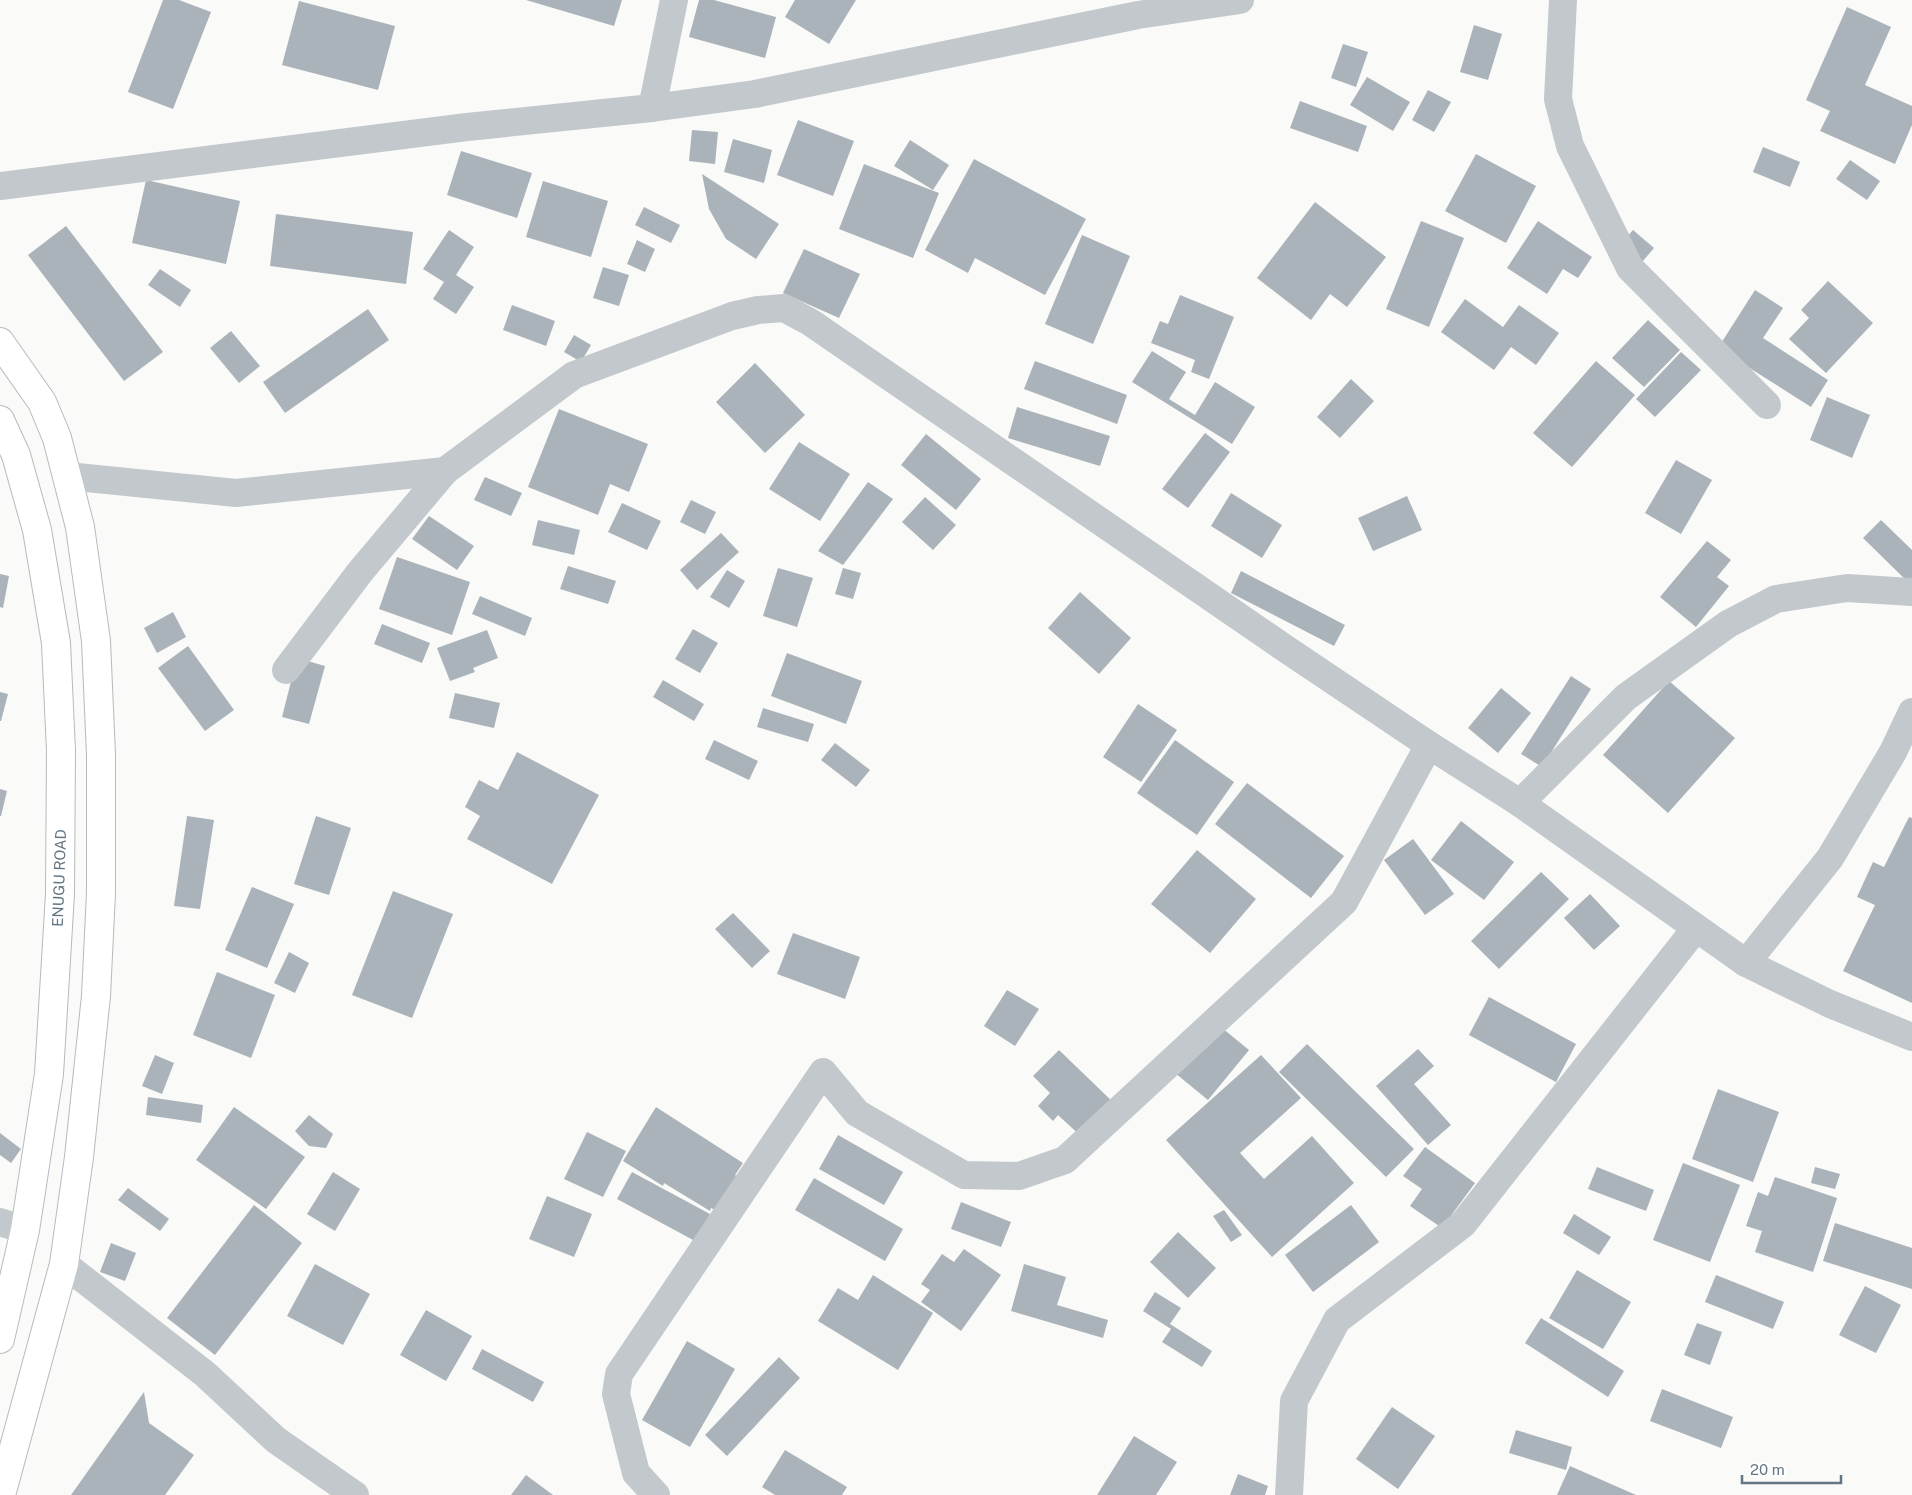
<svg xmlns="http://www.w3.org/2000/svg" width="1912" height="1495" font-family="'Public Sans',sans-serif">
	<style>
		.building { fill: #aab3b9 }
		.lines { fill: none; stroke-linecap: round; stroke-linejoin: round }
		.major-casing { stroke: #b5babe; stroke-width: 30 }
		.minor { stroke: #c3c8cc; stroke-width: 28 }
		.major { stroke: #fff; stroke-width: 28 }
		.labels { text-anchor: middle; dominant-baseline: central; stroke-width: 5; stroke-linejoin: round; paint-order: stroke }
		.street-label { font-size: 15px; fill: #657683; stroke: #fff }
	</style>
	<rect width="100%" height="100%" fill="#fafaf8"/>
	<g class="building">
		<path d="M163 0H179L211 12 173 109 128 92Z"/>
		<path d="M526 0H622L614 26Z"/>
		<path d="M699 0H714L776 17 765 58 689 37Z"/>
		<path d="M795 0H856L829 44 785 17Z"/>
		<path d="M299 1 395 26 378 90 282 65Z"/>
		<path d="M1847 7 1891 27 1865 85 1912 106V125L1895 164 1820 131 1830 111 1806 100Z"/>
		<path d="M1474 25 1502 34 1488 80 1460 72Z"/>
		<path d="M1343 44 1368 52 1356 87 1331 78Z"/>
		<path d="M1367 77 1410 102 1393 131 1350 105Z"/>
		<path d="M1428 90 1451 102 1434 132 1412 120Z"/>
		<path d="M1300 101 1367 126 1358 152 1290 128Z"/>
		<path d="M798 120 854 141 833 196 777 175Z"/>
		<path d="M692 130 718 132 715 164 689 161Z"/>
		<path d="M733 139 772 150 764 183 724 172Z"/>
		<path d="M910 140 949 165 933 190 894 166Z"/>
		<path d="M1763 147 1800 162 1790 187 1753 172Z"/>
		<path d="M461 151 532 173 517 218 447 195Z"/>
		<path d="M1476 154 1536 186 1506 243 1445 211Z"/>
		<path d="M974 159 1086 219 1045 295 975 258 968 273 925 250Z"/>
		<path d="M1850 160 1880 181 1867 200 1836 179Z"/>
		<path d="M864 164 939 193 913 258 839 229Z"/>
		<path d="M702 174 779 224 756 259 726 239 709 209Z"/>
		<path d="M146 180 240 201 226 264 132 243Z"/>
		<path d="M543 181 608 201 591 257 526 237Z"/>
		<path d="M1315 202 1386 257 1347 307 1330 294 1311 320 1257 278Z"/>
		<path d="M644 207 680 225 671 243 635 225Z"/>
		<path d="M276 214 413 232 406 284 270 266Z"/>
		<path d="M1421 221 1464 238 1429 327 1386 309Z"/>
		<path d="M1538 221 1592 257 1578 278 1563 269 1547 294 1507 268Z"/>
		<path d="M66 226 163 352 124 381 28 255Z"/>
		<path d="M449 230 474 247 456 275 474 287 456 314 433 299 444 282 423 269Z"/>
		<path d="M1633 230 1654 248 1642 262 1621 244Z"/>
		<path d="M1082 235 1130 256 1093 344 1045 324Z"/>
		<path d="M637 240 655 249 645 272 627 264Z"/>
		<path d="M804 249 860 274 839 318 783 293Z"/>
		<path d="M603 267 629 275 619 306 593 298Z"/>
		<path d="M160 269 191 290 180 307 148 285Z"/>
		<path d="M1828 281 1873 323 1826 373 1789 339 1809 318 1801 310Z"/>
		<path d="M1755 290 1783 308 1763 338 1828 380 1811 407 1718 348Z"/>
		<path d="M1180 295 1234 317 1209 379 1191 372 1195 360 1151 343 1160 321 1168 324Z"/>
		<path d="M1465 299 1503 327 1519 305 1559 333 1536 365 1511 347 1494 370 1441 332Z"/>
		<path d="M512 305 555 321 546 346 503 330Z"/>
		<path d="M368 309 389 340 285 413 263 382Z"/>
		<path d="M1648 320 1680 350 1644 387 1612 358Z"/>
		<path d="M231 331 260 366 239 383 210 348Z"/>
		<path d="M574 335 591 345 581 362 564 352Z"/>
		<path d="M1152 351 1186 372 1169 399 1195 415 1215 382 1255 407 1232 444 1132 382Z"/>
		<path d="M1681 352 1701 370 1655 417 1636 399Z"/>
		<path d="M1035 361 1127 395 1117 424 1024 389Z"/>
		<path d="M1596 361 1635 395 1572 467 1533 433Z"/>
		<path d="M755 363 805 415 765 453 716 402Z"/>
		<path d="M1351 379 1374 401 1340 438 1317 417Z"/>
		<path d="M1827 397 1870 415 1852 458 1810 440Z"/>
		<path d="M1017 407 1110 436 1100 466 1008 438Z"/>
		<path d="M559 409 648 444 629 492 610 484 598 515 528 487Z"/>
		<path d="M1205 433 1230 452 1188 508 1162 489Z"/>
		<path d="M926 434 981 479 956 510 901 465Z"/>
		<path d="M799 442 850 474 820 521 769 489Z"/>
		<path d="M1676 460 1712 480 1681 534 1645 513Z"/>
		<path d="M485 477 522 493 511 516 474 500Z"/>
		<path d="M868 482 893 499 843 565 818 551Z"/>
		<path d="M1231 493 1282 525 1262 558 1211 526Z"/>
		<path d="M1407 496 1422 530 1373 551 1358 518Z"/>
		<path d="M925 497 956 525 933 550 902 522Z"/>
		<path d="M691 500 716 512 705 534 680 522Z"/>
		<path d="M622 503 661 521 647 550 608 532Z"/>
		<path d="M429 516 474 546 457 570 412 539Z"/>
		<path d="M538 520 580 530 574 555 532 545Z"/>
		<path d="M1881 520 1912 550V586L1863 538Z"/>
		<path d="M721 533 739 552 697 590 680 570Z"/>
		<path d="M1707 541 1731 560 1717 577 1729 586 1696 627 1660 597Z"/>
		<path d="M397 557 470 582 452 635 379 609Z"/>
		<path d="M568 566 616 581 608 604 560 589Z"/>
		<path d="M778 568 813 578 797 627 763 616Z"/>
		<path d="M843 568 861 573 853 599 835 594Z"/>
		<path d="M727 570 745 581 729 608 710 597Z"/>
		<path d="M1241 571 1345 625 1334 646 1231 593Z"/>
		<path d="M0 574 9 576 3 608 0 607Z"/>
		<path d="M1080 592 1131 638 1099 674 1048 628Z"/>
		<path d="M480 596 532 618 525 636 472 614Z"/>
		<path d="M173 612 186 637 157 653 144 628Z"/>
		<path d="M382 624 430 643 422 663 374 644Z"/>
		<path d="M693 629 718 643 700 673 675 659Z"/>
		<path d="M487 630 498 658 473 668 475 672 450 681 437 648Z"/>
		<path d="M188 646 234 710 205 731 158 668Z"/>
		<path d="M787 653 862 681 846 724 771 696Z"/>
		<path d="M297 658 325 666 309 724 282 717Z"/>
		<path d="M1571 676 1591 689 1542 767 1521 754Z"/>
		<path d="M663 680 704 704 694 721 653 697Z"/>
		<path d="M1669 681 1735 738 1668 813 1603 755Z"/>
		<path d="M1501 688 1531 713 1498 753 1468 728Z"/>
		<path d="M0 692 8 694 1 721H0Z"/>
		<path d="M455 693 500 703 494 728 449 718Z"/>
		<path d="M1138 704 1177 730 1141 782 1103 757Z"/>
		<path d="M763 708 814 724 808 742 757 727Z"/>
		<path d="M714 740 758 761 749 780 705 759Z"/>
		<path d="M1175 740 1234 782 1197 835 1137 793Z"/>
		<path d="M835 743 870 770 856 787 821 760Z"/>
		<path d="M517 752 599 795 552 884 467 839 480 816 465 807 479 780 498 790Z"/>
		<path d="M1247 783 1344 856 1311 898 1215 824Z"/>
		<path d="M0 789 7 791 1 816H0Z"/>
		<path d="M187 816 214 820 200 909 174 906Z"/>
		<path d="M316 816 351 828 329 895 294 884Z"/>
		<path d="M1909 817 1912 818V1003L1843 971 1875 905 1857 897 1873 862 1884 867Z"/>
		<path d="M1461 821 1514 862 1484 900 1431 860Z"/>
		<path d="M1413 839 1454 894 1425 915 1384 860Z"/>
		<path d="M1197 850 1256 899 1210 953 1151 904Z"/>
		<path d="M1541 872 1569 899 1499 969 1471 941Z"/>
		<path d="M252 887 294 904 267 968 225 950Z"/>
		<path d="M393 891 453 914 412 1018 352 995Z"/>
		<path d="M1590 894 1620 926 1594 950 1564 918Z"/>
		<path d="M733 913 770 951 752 968 715 929Z"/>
		<path d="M793 933 860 957 845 999 777 974Z"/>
		<path d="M289 952 309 963 295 993 274 983Z"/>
		<path d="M217 972 275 995 251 1058 193 1035Z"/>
		<path d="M1007 990 1039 1009 1015 1046 984 1026Z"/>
		<path d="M1489 997 1576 1044 1556 1082 1469 1035Z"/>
		<path d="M1216 1023 1249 1050 1208 1100 1175 1073Z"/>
		<path d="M1307 1044 1414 1149 1386 1177 1279 1072Z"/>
		<path d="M1418 1049 1434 1066 1414 1084 1451 1125 1428 1145 1376 1086Z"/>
		<path d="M1059 1050 1116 1105 1084 1139 1058 1115 1053 1121 1038 1106 1050 1093 1033 1076Z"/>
		<path d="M155 1055 174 1063 162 1094 142 1086Z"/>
		<path d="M1261 1055 1301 1098 1240 1153 1264 1179 1312 1136 1354 1183 1272 1257 1166 1140Z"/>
		<path d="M1718 1089 1779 1112 1753 1182 1692 1159Z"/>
		<path d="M148 1097 203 1105 201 1123 146 1115Z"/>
		<path d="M234 1107 305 1157 266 1209 196 1160Z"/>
		<path d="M656 1107 743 1163 735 1175 743 1180 723 1214 711 1208 710 1211 664 1183 663 1186 623 1161Z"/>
		<path d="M309 1115 333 1134 326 1148 309 1146 295 1131Z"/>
		<path d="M587 1132 626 1151 603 1197 564 1179Z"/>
		<path d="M0 1133 21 1149 11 1163 0 1155Z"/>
		<path d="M838 1135 903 1172 884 1205 819 1169Z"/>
		<path d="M1425 1147 1475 1183 1442 1228 1410 1206 1422 1189 1403 1176Z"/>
		<path d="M1683 1163 1740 1185 1710 1262 1653 1240Z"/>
		<path d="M1597 1167 1654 1190 1646 1211 1588 1189Z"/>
		<path d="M1815 1167 1840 1174 1835 1189 1811 1183Z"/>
		<path d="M333 1172 360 1189 335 1231 307 1214Z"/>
		<path d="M632 1172 710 1214 695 1241 617 1199Z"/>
		<path d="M1775 1177 1837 1198 1813 1272 1755 1252 1762 1231 1746 1226 1758 1192 1768 1196Z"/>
		<path d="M814 1178 903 1229 885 1261 795 1210Z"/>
		<path d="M128 1188 169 1219 160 1231 118 1200Z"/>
		<path d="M547 1196 592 1214 574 1257 529 1239Z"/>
		<path d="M961 1202 1011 1222 1001 1247 951 1229Z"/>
		<path d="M254 1205 302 1243 215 1355 167 1318Z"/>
		<path d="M1351 1205 1379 1242 1313 1292 1285 1255Z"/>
		<path d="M1224 1210 1242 1235 1231 1242 1213 1216Z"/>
		<path d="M1574 1214 1611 1237 1599 1255 1563 1233Z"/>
		<path d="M1835 1223 1912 1248V1289L1823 1261Z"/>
		<path d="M1178 1232 1216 1268 1188 1298 1150 1262Z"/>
		<path d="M111 1243 136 1253 125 1281 100 1272Z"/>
		<path d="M964 1249 1001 1275 961 1331 921 1302 930 1290 921 1284 942 1254 954 1262Z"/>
		<path d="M315 1264 370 1294 343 1345 287 1316Z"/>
		<path d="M1024 1264 1066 1277 1057 1305 1108 1320 1103 1338 1011 1311Z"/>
		<path d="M1577 1270 1631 1302 1603 1349 1549 1318Z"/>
		<path d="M873 1275 933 1313 898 1370 818 1321 838 1288 858 1300Z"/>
		<path d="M1716 1275 1784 1302 1773 1329 1705 1302Z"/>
		<path d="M1865 1286 1901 1305 1876 1353 1839 1335Z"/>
		<path d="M1155 1292 1181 1308 1170 1324 1212 1351 1202 1367 1162 1342 1171 1329 1143 1311Z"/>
		<path d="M426 1310 472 1336 446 1381 400 1355Z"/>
		<path d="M1541 1318 1624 1371 1608 1397 1525 1343Z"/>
		<path d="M1697 1323 1722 1332 1710 1365 1684 1355Z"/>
		<path d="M687 1341 735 1369 690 1447 642 1420Z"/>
		<path d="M482 1349 544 1382 533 1402 472 1369Z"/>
		<path d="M779 1357 800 1378 727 1456 705 1435Z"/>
		<path d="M1662 1389 1733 1417 1721 1448 1650 1421Z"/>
		<path d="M144 1392 149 1423 194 1455 165 1495H71Z"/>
		<path d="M1392 1407 1435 1436 1398 1489 1356 1459Z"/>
		<path d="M1516 1430 1572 1447 1566 1470 1509 1453Z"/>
		<path d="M1134 1436 1177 1462 1156 1495H1097Z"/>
		<path d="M785 1450 847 1487 842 1495H775L762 1487Z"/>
		<path d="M1570 1466 1636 1495H1557Z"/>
		<path d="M1238 1474 1268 1486 1265 1495H1230Z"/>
		<path d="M526 1475 553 1495H511Z"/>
	</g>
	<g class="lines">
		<defs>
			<g id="major">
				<path d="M0 342 42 402 57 438 80 527 96 641 101 755V893L96 996 79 1157 64 1264 1 1495"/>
				<path d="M0 420 16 455 37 530 56 643 61 751 60 894 49 1074 25 1230 0 1339"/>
			</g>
		</defs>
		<use href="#major" class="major-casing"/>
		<g class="minor">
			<path d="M1563 0 1558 99 1570 146 1630 268 1767 405"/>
			<path d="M652 108 674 0"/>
			<path d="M0 186 467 127 652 108 755 94 1138 15 1240 0"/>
			<path d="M67 476 236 493 445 471 574 375 732 316 758 310 784 308 810 322 1286 649 1429 745 1520 803 1746 963 1830 1004 1912 1037"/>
			<path d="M286 670 360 572 445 471"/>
			<path d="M1520 803 1626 697 1728 624 1776 599 1847 588 1912 592"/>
			<path d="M1746 963 1830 858 1893 752 1912 712"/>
			<path d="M0 1222 25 1230"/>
			<path d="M64 1264 205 1374 276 1440 355 1495"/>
			<path d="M656 1495 636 1473 616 1394 619 1374 823 1072 857 1113 964 1175 1019 1176 1065 1160 1344 902 1429 745"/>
			<path d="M1289 1495 1294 1401 1337 1320 1463 1224 1696 928"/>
		</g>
		<use href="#major" class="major"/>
	</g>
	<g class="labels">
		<g class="street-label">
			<text transform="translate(59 878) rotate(-88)">ENUGU ROAD</text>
		</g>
	</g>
	<path d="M1742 1475v8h99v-8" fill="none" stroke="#657683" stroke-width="2.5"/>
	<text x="1750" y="1475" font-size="15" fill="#657683" stroke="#ffffff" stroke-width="4" paint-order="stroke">20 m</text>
</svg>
